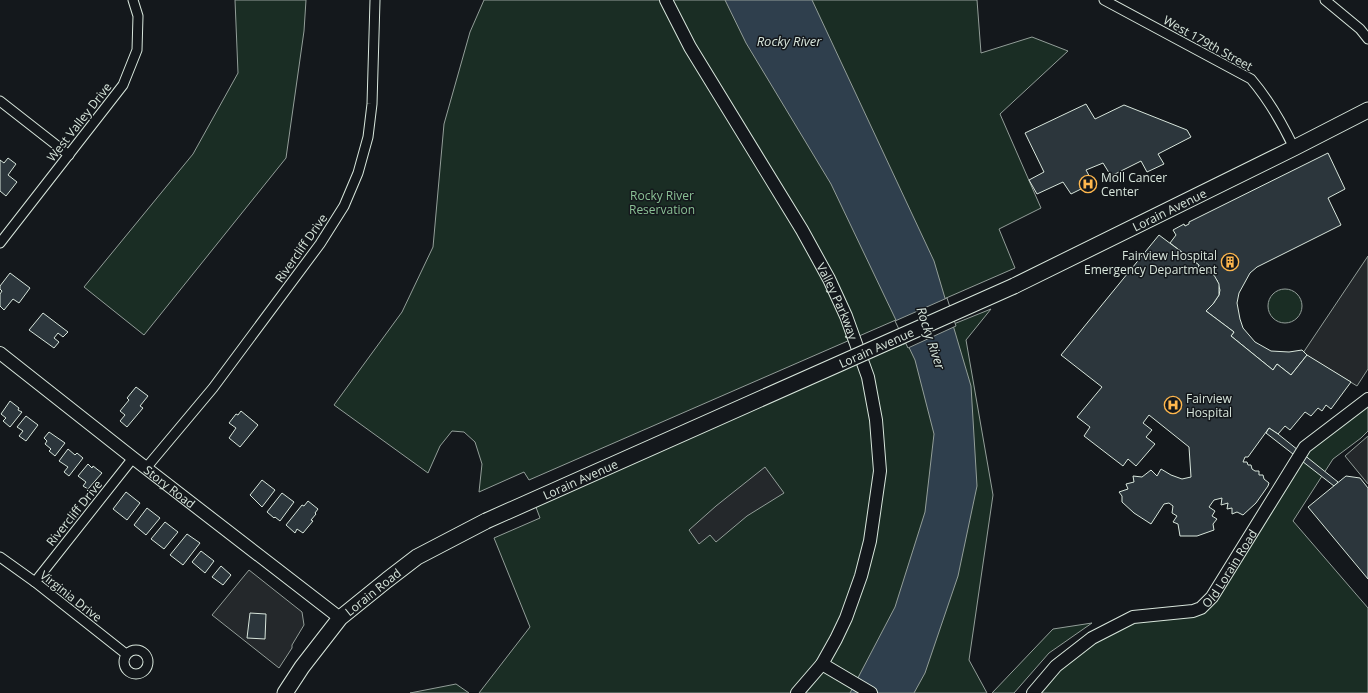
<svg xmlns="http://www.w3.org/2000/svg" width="1368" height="693" font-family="'Open Sans',sans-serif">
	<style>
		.green { fill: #1a2d24; stroke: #939e99 }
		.parking { fill: #24282b; stroke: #939e99 }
		.water { fill: #2f3f4d; stroke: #939e99 }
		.pier { fill: #14181c; stroke: #939e99 }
		.building { fill: #2c363c; stroke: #d8e6dc }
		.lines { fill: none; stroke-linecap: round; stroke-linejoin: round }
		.minor-casing { stroke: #d8e6dc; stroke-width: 11 }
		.tertiary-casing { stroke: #d8e6dc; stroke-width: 14 }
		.primary-casing { stroke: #d8e6dc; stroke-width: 17 }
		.minor { stroke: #14181c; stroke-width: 9 }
		.tertiary { stroke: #14181c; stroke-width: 12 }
		.primary { stroke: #14181c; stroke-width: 15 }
		.primary-bridge-casing { stroke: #d8e6dc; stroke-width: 17; stroke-linecap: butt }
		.primary-bridge { stroke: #14181c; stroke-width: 15 }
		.labels { text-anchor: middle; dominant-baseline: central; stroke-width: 3; stroke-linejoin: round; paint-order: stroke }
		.street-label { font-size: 12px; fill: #d8e6dc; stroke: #14181c }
		.poi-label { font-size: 12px; fill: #d8e6dc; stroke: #14181c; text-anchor: start }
		.park-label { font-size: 12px; fill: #8ac095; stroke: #14181c }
		.water-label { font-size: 13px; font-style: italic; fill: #d8e6dc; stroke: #14181c }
	</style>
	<rect width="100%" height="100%" fill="#14181c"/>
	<g class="green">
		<path d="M235 0H306L304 31 286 158 144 335 84 287 193 154 238 73Z"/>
		<path d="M484 0H977L981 53 1032 37 1068 51 1000 114 1041 208 999 229 1015 268 529 480 524 472 479 492 482 464 475 442 464 432 452 431 440 446 428 473 334 405 402 312 433 247 444 124 470 32Z"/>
		<circle cx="1285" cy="306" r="17"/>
		<path d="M991 309 966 340 993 495 969 660 987 693H479L530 627 494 538 540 518 531 494Z"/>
		<path d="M1368 402V431L1361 438 1333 459 1293 521 1368 608V693H1033L1058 664 1133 613 1199 614 1209 609 1272 493 1302 448Z"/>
		<path d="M1092 623 1049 653 1014 693H992L1053 629Z"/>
		<path d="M456 684 469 693H410Z"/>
	</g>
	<g class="parking">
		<path d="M1368 256V369L1357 386 1303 353Z"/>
		<path d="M1368 436V484L1345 456Z"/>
		<path d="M765 467 784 493 747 516 716 542 710 535 699 544 689 530 716 506Z"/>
		<path d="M249 570 302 612 304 625 292 645V648L279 668 212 615Z"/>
	</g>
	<path class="water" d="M725 0H812L934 261 971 386 977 486 958 576 925 673 914 693H850L895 607 925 512 934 434 915 360 831 184 746 43Z"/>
	<path class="pier" d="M947 298 956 326 908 348 895 321Z"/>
	<g class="building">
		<path d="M1086 104 1095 119 1124 105 1187 130 1191 137 1158 154 1164 164 1147 172 1141 161 1111 176 1103 163 1086 170 1093 183 1071 194 1063 182 1037 194 1029 180 1044 172 1025 133Z"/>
		<path d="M1328 153 1345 189 1328 198 1341 225 1257 267 1250 273 1239 293 1237 303 1240 319 1243 328 1255 342 1271 351 1289 352 1302 350 1307 355 1291 375 1277 364 1273 370 1231 336 1234 332 1206 311 1213 304 1219 295 1220 290 1217 280 1209 272 1203 270 1197 271 1199 265 1170 243 1176 235 1173 230 1184 224 1185 226 1189 224V222Z"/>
		<path d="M8 158 16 164 8 175 17 182 6 196 0 191V160L4 163Z"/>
		<path d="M1159 235 1199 265 1197 271 1203 270 1214 275 1219 284V295L1213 304 1206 311 1234 332 1231 336 1273 370 1277 364 1291 375 1307 355 1351 382 1331 409 1326 405 1322 411 1318 408 1311 416 1305 412 1290 430 1285 426 1278 434 1269 428 1248 457H1245L1243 462H1247L1248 465H1251L1252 469 1255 471H1259V475H1263L1264 479 1269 483 1268 486 1256 503 1243 515 1237 512 1232 514V508L1227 509 1228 503 1221 505 1222 498 1214 500 1209 507 1215 511 1212 516 1217 519 1213 524 1214 530 1197 536H1180L1178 524 1173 522 1177 516 1172 513 1173 506 1169 503 1164 504 1151 524 1134 513 1122 502V496L1119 492 1128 489 1126 484 1134 482 1133 476 1142 477 1151 470 1157 476 1161 469 1171 475 1182 479 1191 477 1189 447 1149 415 1143 423 1152 430 1146 437 1155 444 1136 466 1128 459 1123 466 1084 436 1090 427 1077 417 1102 387 1061 355Z"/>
		<path d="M10 273 30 288 19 303 13 299 4 310 0 306V294L2 291 0 289V286Z"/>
		<path d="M43 313 68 332 63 337 58 333 54 338 59 342 54 348 29 330Z"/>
		<path d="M136 387 148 396 140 406 143 408 127 427 120 421 125 415 120 411 129 400 127 398Z"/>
		<path d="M10 401 19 408 18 410 22 412 10 427 3 421 6 418 1 414Z"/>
		<path d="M241 411 258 425 240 447 229 438 236 428 229 423 236 414 238 415Z"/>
		<path d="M26 416 38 425 26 441 19 436 23 431 17 427Z"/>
		<path d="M1269 428 1278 434 1338 482 1334 486 1266 433Z"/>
		<path d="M49 432 65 443 55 456 49 451 51 449 45 444 47 441 44 438Z"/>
		<path d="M68 449 75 455 77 453 83 458 69 476 64 472 68 467 59 461Z"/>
		<path d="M88 464 92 468 93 466 102 473 88 489 83 486 86 482 78 476Z"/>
		<path d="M1346 476 1360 478 1368 488V579L1308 507Z"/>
		<path d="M262 480 275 490 262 507 250 495Z"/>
		<path d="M126 492 140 503 127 520 113 509Z"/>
		<path d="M282 493 294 502 280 521 275 517 274 518 267 512Z"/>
		<path d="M308 501 318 509 315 513 316 514 311 520 313 521 303 533 297 529 295 533 286 525 302 505 304 506Z"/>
		<path d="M147 508 160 518 146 535 134 525Z"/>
		<path d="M165 522 178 532 164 549 151 539Z"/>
		<path d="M187 534 200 543 183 565 170 555Z"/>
		<path d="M201 551 214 561 205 573 192 562Z"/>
		<path d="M221 566 231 575 223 585 212 577Z"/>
		<path d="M250 613 266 614 265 639 247 638Z"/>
	</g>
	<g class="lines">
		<defs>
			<g id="minor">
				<path d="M1104 0 1251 79C1269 100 1282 123 1294 148"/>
				<path d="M1325 0 1360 29 1368 39"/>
				<path d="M0 101 69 155"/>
				<path d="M0 243 123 85 137 50 138 16 133 0"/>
				<path d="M146 468 213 388 320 244 344 206 358 173 368 137 372 104 375 0"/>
				<path d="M0 557 35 582 126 654"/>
				<path d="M35 582 133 458"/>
				<circle cx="136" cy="662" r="12"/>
			</g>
			<g id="tertiary">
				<path id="s1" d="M666 0 690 47 802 230 829 279 846 316 868 377 876 420 880 471 870 541 861 576 846 618 836 639 822 664 797 693"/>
				<path id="s2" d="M0 353 133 458 340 618"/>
				<path d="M822 664 871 693"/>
				<path id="s3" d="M1033 693 1056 666 1092 638 1133 617 1193 611 1201 608 1212 597 1305 447 1368 399"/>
			</g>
			<g id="primary">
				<path id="s4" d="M1014 286 1294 148 1368 110"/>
				<path id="s5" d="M285 693 302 667 340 618 387 580 417 557 486 521"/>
			</g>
		</defs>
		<use href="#minor" class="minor-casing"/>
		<use href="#tertiary" class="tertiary-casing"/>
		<use href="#primary" class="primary-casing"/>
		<use href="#minor" class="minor"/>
		<use href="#tertiary" class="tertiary"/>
		<use href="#primary" class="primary"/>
		<defs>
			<g id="primary-bridge">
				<path id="s6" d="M486 521 1014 286"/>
			</g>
		</defs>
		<use href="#primary-bridge" class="primary-bridge-casing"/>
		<use href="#primary-bridge" class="primary-bridge"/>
	</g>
	<defs>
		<symbol id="hospital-ring" viewBox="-11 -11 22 22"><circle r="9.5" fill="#14181c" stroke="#ffb74d" stroke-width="1.5"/><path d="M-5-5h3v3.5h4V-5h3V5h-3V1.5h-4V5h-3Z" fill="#ffb74d"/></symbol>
		<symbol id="building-ring" viewBox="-11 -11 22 22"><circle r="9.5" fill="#14181c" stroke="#ffb74d" stroke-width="1.5"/><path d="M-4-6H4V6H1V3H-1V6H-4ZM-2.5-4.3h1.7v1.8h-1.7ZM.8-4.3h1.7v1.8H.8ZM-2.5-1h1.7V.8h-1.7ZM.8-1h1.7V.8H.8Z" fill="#ffb74d"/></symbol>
	</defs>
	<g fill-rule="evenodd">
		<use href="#hospital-ring" x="1078" y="174" width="20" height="20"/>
		<use href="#building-ring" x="1220" y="252" width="20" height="20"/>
		<use href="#hospital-ring" x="1163" y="395" width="20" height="20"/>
	</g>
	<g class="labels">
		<g class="street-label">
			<text transform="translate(1208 43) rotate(29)">West 179th Street</text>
			<text transform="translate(79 122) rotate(-52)">West Valley Drive</text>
			<text stroke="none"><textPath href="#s4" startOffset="173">Lorain Avenue</textPath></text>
			<text transform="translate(301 248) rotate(-55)">Rivercliff Drive</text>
			<text stroke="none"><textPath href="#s1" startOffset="347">Valley Parkway</textPath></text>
			<text stroke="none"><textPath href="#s6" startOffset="427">Lorain Avenue</textPath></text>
			<text stroke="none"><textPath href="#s6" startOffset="103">Lorain Avenue</textPath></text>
			<text stroke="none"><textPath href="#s2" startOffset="216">Story Road</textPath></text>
			<text transform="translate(74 513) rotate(-51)">Rivercliff Drive</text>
			<text stroke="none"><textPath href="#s3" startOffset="245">Old Lorain Road</textPath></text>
			<text stroke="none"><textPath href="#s5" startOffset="135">Lorain Road</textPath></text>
			<text transform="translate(71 596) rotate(38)">Virginia Drive</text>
		</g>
		<g class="poi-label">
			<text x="1101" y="177">Moll Cancer<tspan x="1101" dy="14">Center</tspan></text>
			<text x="1217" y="255" text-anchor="end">Fairview Hospital<tspan x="1217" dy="14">Emergency Department</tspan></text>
			<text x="1186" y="398">Fairview<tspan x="1186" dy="14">Hospital</tspan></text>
		</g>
		<g class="park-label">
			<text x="662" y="195">Rocky River<tspan x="662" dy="14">Reservation</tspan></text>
		</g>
		<g class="water-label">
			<text x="789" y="41">Rocky River</text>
			<text transform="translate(931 338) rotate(72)">Rocky River</text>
		</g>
	</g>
</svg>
